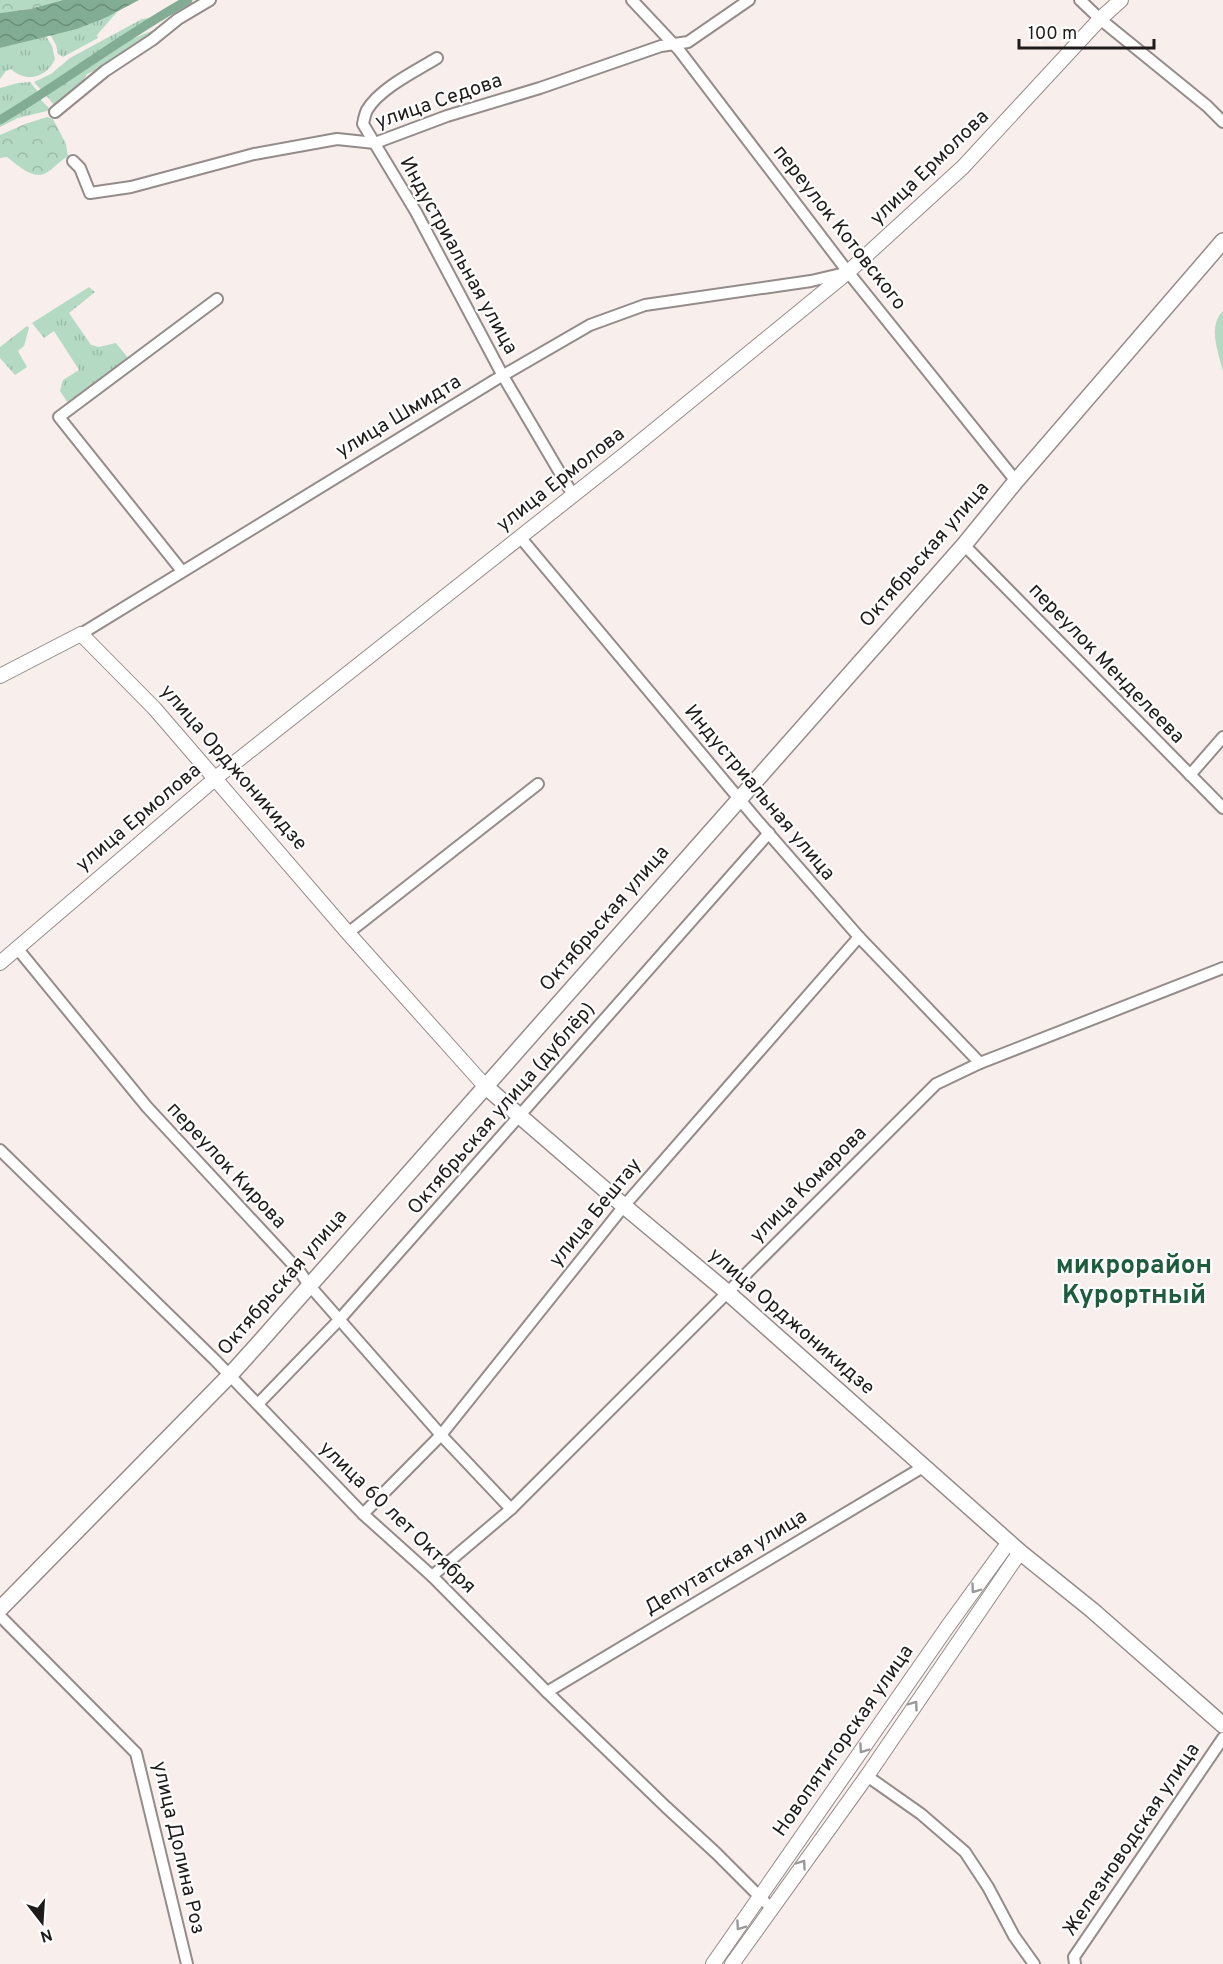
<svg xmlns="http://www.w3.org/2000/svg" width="1223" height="1964" font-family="Overpass,sans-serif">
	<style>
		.grass { fill: url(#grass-tufts) }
		.forest { fill: url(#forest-crowns) }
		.pitch { fill: #b5dac4 }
		.water { fill: url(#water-waves) }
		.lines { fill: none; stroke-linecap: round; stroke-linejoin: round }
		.canal { stroke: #82ad94; stroke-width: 9 }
		.minor-casing { stroke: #948c8a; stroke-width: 14 }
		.tertiary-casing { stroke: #948c8a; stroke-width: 16 }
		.secondary-casing { stroke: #948c8a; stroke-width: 18 }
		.minor { stroke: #fff; stroke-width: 10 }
		.tertiary { stroke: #fff; stroke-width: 14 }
		.secondary { stroke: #fff; stroke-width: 15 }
		.oneway { stroke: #9a9898 }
		.labels { text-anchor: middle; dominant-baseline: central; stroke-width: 4.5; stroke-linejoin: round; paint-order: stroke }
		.street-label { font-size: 20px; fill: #1e1b1a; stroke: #fefefe }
		.district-label { font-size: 26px; font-weight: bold; fill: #1f5c3e; stroke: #fefefe }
	</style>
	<defs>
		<pattern id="grass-tufts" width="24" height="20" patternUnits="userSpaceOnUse" patternTransform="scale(1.5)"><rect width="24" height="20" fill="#b5dac4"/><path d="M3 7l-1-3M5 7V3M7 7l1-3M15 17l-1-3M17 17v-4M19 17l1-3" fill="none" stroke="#9bbaa8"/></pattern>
		<pattern id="forest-crowns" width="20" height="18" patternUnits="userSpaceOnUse" patternTransform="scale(1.5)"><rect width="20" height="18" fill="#b5dac4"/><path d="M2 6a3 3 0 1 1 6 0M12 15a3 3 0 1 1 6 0" fill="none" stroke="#9bbaa8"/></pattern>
		<pattern id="water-waves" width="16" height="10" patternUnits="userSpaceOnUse" patternTransform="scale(1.5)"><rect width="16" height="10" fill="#82ad94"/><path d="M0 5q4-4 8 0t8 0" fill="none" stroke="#6a8c78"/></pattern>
	</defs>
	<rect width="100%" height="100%" fill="#f8eeec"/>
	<g class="grass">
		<path d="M117 12 97 35 98 38 63 57 58 54 56 45 50 34 77 29Z"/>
		<path d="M157 17 41 90 34 82 51 74 70 58 142 19Z"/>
		<path d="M164 27 104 67 87 74C80 89 69 98 54 105L44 93C81 68 120 40 164 27Z"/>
		<path d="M46 36 52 46 55 59C47 78 26 83 11 69L6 71 0 79V48Z"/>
		<path d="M30 82 40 94 0 119V88L18 83Z"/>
		<path d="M39 98 51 110 18 118 0 127V121Z"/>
		<path d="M89 287 95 292 69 313 91 345 99 347 116 343 128 358 68 403 60 391 63 380 79 370 54 331 44 338 32 323Z"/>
		<path d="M27 326 29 328 24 346 18 351 27 367 15 375 0 358V347Z"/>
	</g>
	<g class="forest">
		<path d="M0 0H63L30 9 0 13Z"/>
		<path d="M47 117 53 119 66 144 68 156C60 161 56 166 49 171 35 183 18 165 7 157L0 158V135L25 124Z"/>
	</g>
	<path class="pitch" d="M1223 311V372C1219 353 1207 326 1223 311Z"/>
	<path class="water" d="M63 0H139L107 17 77 29 0 48V13L30 9Z"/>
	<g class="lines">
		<path class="canal" d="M0 120C64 82 123 36 188 0"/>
		<defs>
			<g id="minor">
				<path d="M632 0 679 50 848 272 1016 481"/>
				<path d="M1080 0 1100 19 1207 106 1223 122"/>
				<path d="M437 58C416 71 380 88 367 110 365 114 364 119 363 124L416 212 503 376 573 495"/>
				<path d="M55 112 105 71 152 40 178 19 210 0"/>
				<path d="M73 161 80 168 90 193 131 187 254 154 337 139 375 143 447 116 540 88 661 46 688 42 749 0"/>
				<path d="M520 537 756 819 859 937 980 1063"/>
				<path d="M964 545 1223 808"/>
				<path d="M182 571 59 417 217 299"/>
				<path d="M81 634 495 380 590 325 645 305 811 281 845 273"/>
				<path d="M1190 775 1223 737"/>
				<path d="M348 933 538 784"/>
				<path d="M17 948 147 1107 300 1272 309 1285 441 1435 511 1509"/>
				<path d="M0 1150 215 1360 363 1514 432 1576 547 1692 666 1807 716 1853 771 1908"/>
				<path d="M258 1404 339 1320 769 833"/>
				<path d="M363 1514 441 1435 624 1206 859 937"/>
				<path d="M432 1576 511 1509 936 1084 980 1063 1223 968"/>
				<path d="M0 1616 136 1753 187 1964"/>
				<path d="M547 1692 923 1467"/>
				<path d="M867 1776 921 1814 965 1852 988 1887 1014 1936 1034 1964"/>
				<path d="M1075 1964 1074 1957 1223 1738"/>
			</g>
			<g id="tertiary">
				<path d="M0 676 81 634 155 709 348 933 485 1086"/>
				<path d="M0 963 223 772 624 455 848 272 963 167 1100 19 1121 0"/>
				<path d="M713 1964 948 1626 1009 1542"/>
				<path d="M732 1964 867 1776 1020 1552"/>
			</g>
			<g id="secondary">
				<path d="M485 1086 624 1206 727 1292 1020 1552 1092 1610 1223 1725"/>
				<path d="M0 1609 230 1375 258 1344 964 545 1016 481 1223 241"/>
			</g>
		</defs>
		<use href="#minor" class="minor-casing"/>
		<use href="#tertiary" class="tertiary-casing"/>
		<use href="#secondary" class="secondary-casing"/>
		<use href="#minor" class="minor"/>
		<use href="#tertiary" class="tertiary"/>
		<use href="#secondary" class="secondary"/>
	</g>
	<defs><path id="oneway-chevron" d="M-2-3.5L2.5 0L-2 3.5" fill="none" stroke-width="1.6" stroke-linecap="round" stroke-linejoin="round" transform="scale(1.5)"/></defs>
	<g class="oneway">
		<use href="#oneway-chevron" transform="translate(975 1589) rotate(126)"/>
		<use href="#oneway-chevron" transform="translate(914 1705) rotate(-54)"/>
		<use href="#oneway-chevron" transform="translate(863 1749) rotate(125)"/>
		<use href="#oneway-chevron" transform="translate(802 1864) rotate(-55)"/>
		<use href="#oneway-chevron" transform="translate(740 1926) rotate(125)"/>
	</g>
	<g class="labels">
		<g class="street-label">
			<text transform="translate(439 102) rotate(-19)">улица Седова</text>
			<text transform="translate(930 168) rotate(-44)">улица Ермолова</text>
			<text transform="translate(839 228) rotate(52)">переулок Котовского</text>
			<text transform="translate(458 256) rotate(61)">Индустриальная улица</text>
			<text transform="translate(399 417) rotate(-31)">улица Шмидта</text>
			<text transform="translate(561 480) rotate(-38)">улица Ермолова</text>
			<text transform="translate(925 555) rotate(-49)">Октябрьская улица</text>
			<text transform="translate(1106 664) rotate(46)">переулок Менделеева</text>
			<text transform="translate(233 768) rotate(49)">улица Орджоникидзе</text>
			<text transform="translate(759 793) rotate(50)">Индустриальная улица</text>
			<text transform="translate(139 818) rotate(-40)">улица Ермолова</text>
			<text transform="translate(605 919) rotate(-49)">Октябрьская улица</text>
			<text transform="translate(502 1109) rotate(-49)">Октябрьская улица (дублёр)</text>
			<text transform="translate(226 1166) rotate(47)">переулок Кирова</text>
			<text transform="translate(809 1185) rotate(-45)">улица Комарова</text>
			<text transform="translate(596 1213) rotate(-51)">улица Бештау</text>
			<text transform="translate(283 1283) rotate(-49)">Октябрьская улица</text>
			<text transform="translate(791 1322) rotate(41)">улица Орджоникидзе</text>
			<text transform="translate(397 1518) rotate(44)">улица 60 лет Октября</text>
			<text transform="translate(726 1563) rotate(-31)">Депутатская улица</text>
			<text transform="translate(844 1741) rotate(-55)">Новопятигорская улица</text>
			<text transform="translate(1132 1840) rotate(-56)">Железноводская улица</text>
			<text transform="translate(178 1848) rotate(77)">улица Долина Роз</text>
		</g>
		<g class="district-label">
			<text x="1134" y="1266">микрорайон<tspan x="1134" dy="30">Курортный</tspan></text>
		</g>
	</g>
	<g transform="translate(42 1922) rotate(163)" stroke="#fefefe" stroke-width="4.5" paint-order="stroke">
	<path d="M0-4.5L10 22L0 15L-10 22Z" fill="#1e1b1a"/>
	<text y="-9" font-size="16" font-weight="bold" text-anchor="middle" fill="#1e1b1a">N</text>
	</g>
	<path d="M1019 39v9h135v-9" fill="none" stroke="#1e1b1a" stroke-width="3"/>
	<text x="1028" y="39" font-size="18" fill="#1e1b1a" stroke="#fefefe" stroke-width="4.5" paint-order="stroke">100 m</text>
</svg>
